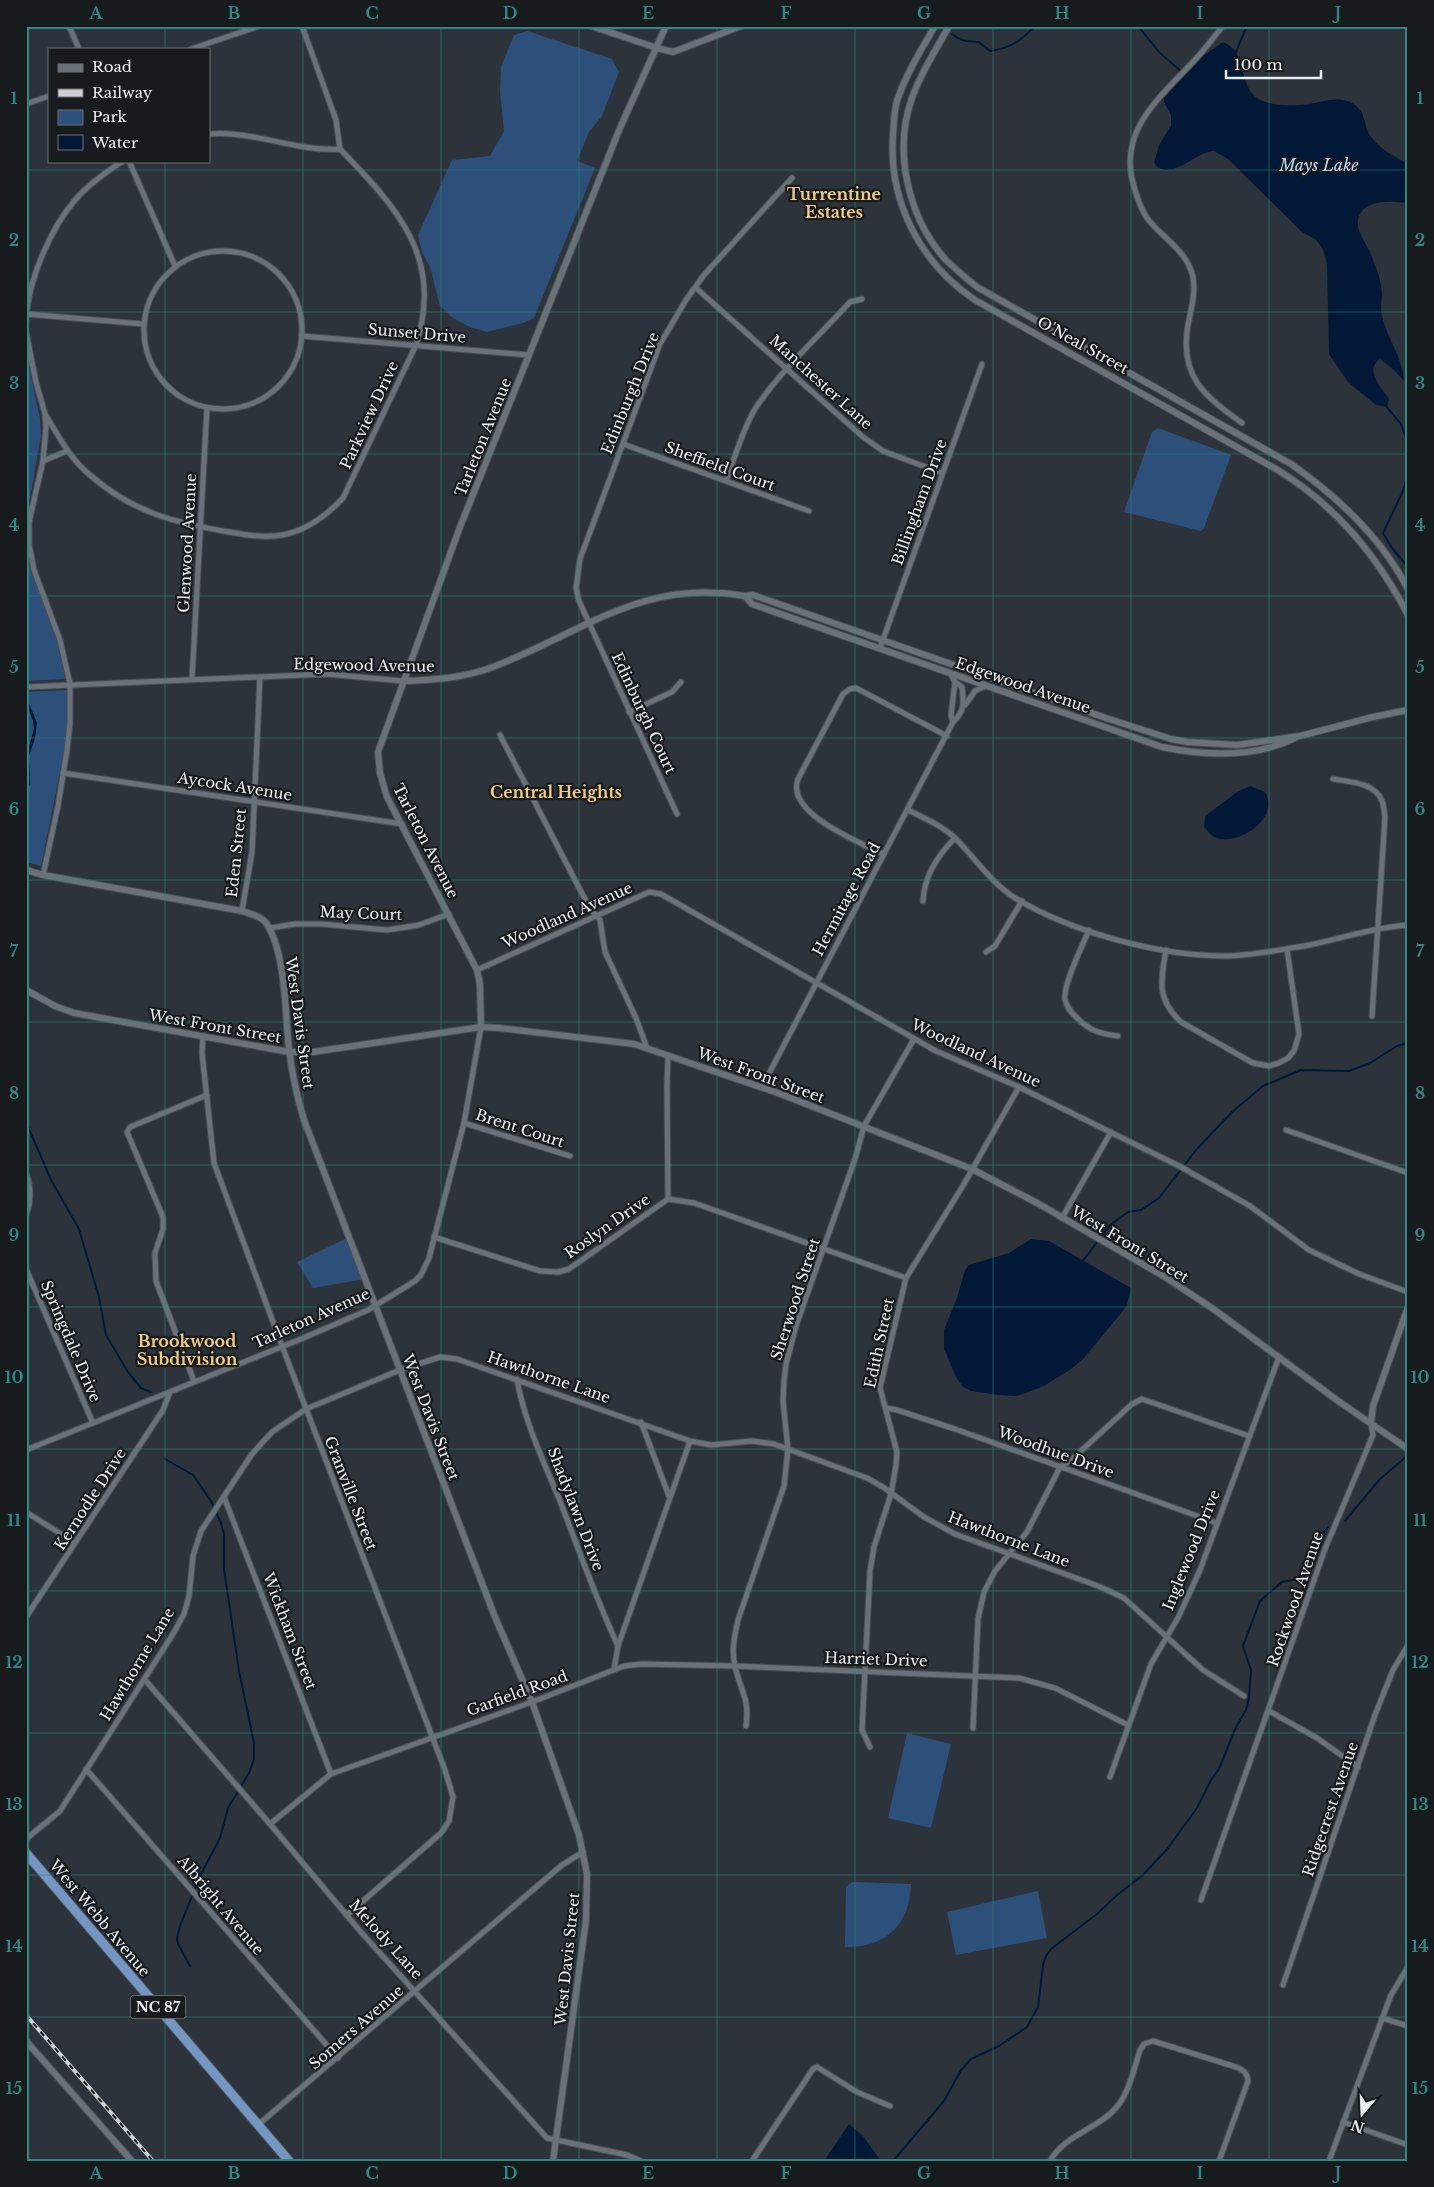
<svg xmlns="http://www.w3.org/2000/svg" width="1434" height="2187" font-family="'Libre Baskerville',serif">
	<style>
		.green { fill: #2d507b }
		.water { fill: #011837 }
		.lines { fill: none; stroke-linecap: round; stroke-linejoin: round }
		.stream { stroke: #011837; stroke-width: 2 }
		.minor-casing { stroke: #494e54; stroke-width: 7 }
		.tertiary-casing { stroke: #494e54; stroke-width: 8 }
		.trunk-casing { stroke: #494e54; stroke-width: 11 }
		.minor { stroke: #6a7179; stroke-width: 5 }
		.tertiary { stroke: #6a7179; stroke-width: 6 }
		.trunk { stroke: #7396c2; stroke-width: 9 }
		.rail-casing { stroke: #ccd0d5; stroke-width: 4 }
		.rail { stroke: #181b1e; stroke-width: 2; stroke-dasharray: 5.5; stroke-linecap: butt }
		.grid { fill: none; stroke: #308882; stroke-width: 1; stroke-opacity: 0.55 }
		.labels { text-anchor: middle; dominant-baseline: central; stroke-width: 4.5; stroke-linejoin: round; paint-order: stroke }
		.shield { fill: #181b1e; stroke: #acafb4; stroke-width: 1 }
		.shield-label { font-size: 14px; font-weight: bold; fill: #ebeff4 }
		.street-label { font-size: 15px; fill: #ebeff4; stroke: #181b1e }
		.water-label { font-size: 16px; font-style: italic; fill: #bcd7fb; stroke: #181b1e }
		.neighbourhood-label { font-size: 16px; font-weight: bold; fill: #f0cc83; stroke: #181b1e }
		.neatline { fill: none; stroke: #308882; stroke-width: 2 }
		.grid-label { font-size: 16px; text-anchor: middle; font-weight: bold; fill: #308882 }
	</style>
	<rect width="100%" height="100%" fill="#2d333b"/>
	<g class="green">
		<path d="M527 31 612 59 619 72 602 116 589 132 577 161 595 168 534 318 523 323 487 332 470 327 453 318 440 306 430 267 422 252 418 235 452 160 490 156 504 131 500 91 501 67 514 35Z"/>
		<path d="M26 353 40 418 41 436 26 520Z"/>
		<path d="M1158 428 1231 455 1204 528 1201 531 1124 512 1152 432Z"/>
		<path d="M26 558 58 640 65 679 26 681Z"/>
		<path d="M67 690 70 722 41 866 26 862V692Z"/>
		<path d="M349 1237 365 1279 313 1288 297 1262Z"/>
		<path d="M907 1733 951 1744 931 1828 888 1818Z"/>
		<path d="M852 1882 911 1884C910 1924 886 1948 845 1947L846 1887Z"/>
		<path d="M1038 1891 1047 1938 956 1955 947 1912Z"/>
	</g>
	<g class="water">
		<path d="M1223 42C1247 51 1238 84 1257 98 1270 107 1295 106 1310 104 1322 102 1334 97 1347 101 1368 108 1362 125 1371 137 1381 150 1394 156 1408 164V203C1392 201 1366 199 1359 216 1354 228 1365 242 1370 252 1375 265 1381 278 1382 293 1382 300 1380 308 1382 316 1387 338 1403 358 1404 381L1394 370 1380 359C1364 370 1381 387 1389 399L1387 407 1376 405 1348 382 1329 354 1327 264 1323 249 1315 239 1302 232 1228 159 1214 151C1196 151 1169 184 1154 163L1159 145 1171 126V115L1164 102V98L1200 58Z"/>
		<path d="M26 696 37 723 35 738 29 756 30 784 26 791V757L34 729 33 721 26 703Z"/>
		<path d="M1250 786 1265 792C1281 817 1240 846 1216 838 1211 836 1208 831 1204 827L1205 816 1237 792Z"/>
		<path d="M1031 1239 1049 1241 1131 1288 1127 1305 1122 1312 1083 1359 1071 1369 1044 1386 1026 1393 1016 1396 998 1395 971 1391 963 1387 956 1377 944 1349V1330L957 1298 965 1270 969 1265 1009 1253Z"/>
		<path d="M849 2124 863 2136 881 2161H824Z"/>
	</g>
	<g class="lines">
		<g class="stream">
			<path d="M1138 26 1160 53 1182 72"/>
			<path d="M952 34C962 42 967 41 979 42L990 51C1009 49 1022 40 1035 26"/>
			<path d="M1235 54 1247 26"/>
			<path d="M1385 405 1401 424 1408 443"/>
			<path d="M1408 473 1403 491 1383 533 1392 548 1408 567"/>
			<path d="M26 1122 51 1180 79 1229 99 1297 106 1335 128 1372 141 1388 151 1392"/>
			<path d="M1082 1262 1110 1225 1128 1212 1141 1210 1159 1198 1196 1150 1232 1112 1263 1086 1301 1070 1349 1071 1370 1063 1397 1046 1408 1043"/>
			<path d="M165 1459 193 1475 211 1501 221 1523 224 1534V1569L239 1671 254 1743V1759L249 1773 228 1808 220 1838 200 1876 180 1926 177 1938 178 1944 190 1966"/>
			<path d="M1345 1521 1380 1479 1407 1456"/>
			<path d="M893 2161 944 2101 961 2070 971 2059 999 2046 1027 2027 1038 2007 1043 1965 1046 1956 1051 1949 1097 1914 1117 1895 1143 1875 1168 1848 1197 1808 1211 1780 1219 1769 1236 1727 1246 1710 1249 1697 1251 1670 1243 1646 1260 1601 1282 1582 1303 1578 1321 1536 1328 1527"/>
		</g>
		<defs>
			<g id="minor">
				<path d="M69 26 79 49"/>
				<path d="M302 26 336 120 340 149"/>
				<path d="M1223 26C1212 39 1203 52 1191 64 1156 101 1116 134 1135 190 1138 200 1141 209 1147 218 1162 238 1187 250 1193 277 1196 293 1191 309 1188 325 1179 376 1204 396 1242 423"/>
				<path d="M191 49 259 26"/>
				<path d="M26 104 49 96"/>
				<path d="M129 161 175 266"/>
				<circle cx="223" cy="330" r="79"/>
				<path d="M696 288 863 437 883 451 942 473"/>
				<path d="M26 314 143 324"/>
				<path d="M26 320C28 281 50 229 75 200 88 185 106 172 123 161"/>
				<path d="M26 332 36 382 45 414 46 427 43 461 29 522V544L34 570 60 640 70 684V723L67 750 58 806 43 875"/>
				<path d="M302 336 529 355"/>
				<path d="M45 414C58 435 70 459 90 475 132 512 175 523 229 532 246 535 264 538 282 535 305 531 327 515 343 498L416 345C444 257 397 208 340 149 296 152 253 130 209 134"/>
				<path d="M623 444 809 511"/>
				<path d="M43 461 67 451"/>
				<path d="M726 481C735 457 742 431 755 409 779 372 820 335 850 302L862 299"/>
				<path d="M880 648 982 364"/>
				<path d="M192 679 207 408"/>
				<path d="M26 687 327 674 403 681"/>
				<path d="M965 705 975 691 985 686"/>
				<path d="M629 712 672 692 681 682"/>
				<path d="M953 722 951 715 955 682"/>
				<path d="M500 735 589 907 600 920 605 952 636 1018 647 1048"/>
				<path d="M63 773 402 824"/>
				<path d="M1333 779C1349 782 1375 782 1382 801 1384 805 1384 812 1385 817L1372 1016"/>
				<path d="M908 810C924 818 943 826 956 839 976 859 990 882 1015 898 1071 932 1159 956 1225 956 1251 956 1278 950 1304 946 1338 940 1373 927 1408 925"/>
				<path d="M677 814 579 601 576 588 580 559 660 344 686 300 704 275 792 178"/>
				<path d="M883 854C859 842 785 813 798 779L843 694 850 689 856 688 947 736"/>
				<path d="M923 901C924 877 938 855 955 838"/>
				<path d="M242 911 252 852 260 677"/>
				<path d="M270 928 295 924H321L387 930 419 925 449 914"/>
				<path d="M1089 930C1083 945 1063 984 1065 999 1066 1007 1072 1013 1077 1018 1090 1031 1101 1034 1118 1036"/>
				<path d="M1166 950C1161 980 1156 999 1181 1022L1253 1063 1269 1066 1279 1063 1288 1058 1294 1051 1299 1034 1287 949"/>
				<path d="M986 952 995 946 1022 901"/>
				<path d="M477 970 649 892 661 894 936 1051 1019 1087 1181 1167 1250 1206 1309 1250 1359 1274 1408 1292"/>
				<path d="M203 1036 202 1053 214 1163 282 1346 445 1770 453 1797 449 1821 441 1833 347 1915"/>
				<path d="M668 1056 667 1085 668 1199"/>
				<path d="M762 1087 953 722C965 711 964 703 962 687L955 682 950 673"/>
				<path d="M464 1123 570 1156"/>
				<path d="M1286 1130 1408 1173"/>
				<path d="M26 1173C31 1187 32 1200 26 1214"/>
				<path d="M1062 1218 1111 1132"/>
				<path d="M434 1237 540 1271 558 1272 569 1269 668 1199 694 1203 906 1278"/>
				<path d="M26 1269 93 1423"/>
				<path d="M517 1379C524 1421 544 1462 560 1501 579 1550 596 1599 618 1646"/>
				<path d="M194 1381 156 1281 155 1253 163 1229V1217L127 1132 130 1127 207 1095"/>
				<path d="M886 1408 897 1410 955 1429 1217 1523"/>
				<path d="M641 1422 669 1496"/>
				<path d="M26 1450 301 1339 368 1310 415 1281 421 1275 429 1258 464 1123 481 1027"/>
				<path d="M224 1497 331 1774"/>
				<path d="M26 1512 75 1543"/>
				<path d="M26 1617 163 1410 170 1392"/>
				<path d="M614 1670 618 1646 690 1441"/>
				<path d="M145 1680 270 1824 360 1931 547 2138 627 2155 641 2161"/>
				<path d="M1269 1711 1317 1738 1358 1767"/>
				<path d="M746 1726C750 1698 740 1690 735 1666 731 1650 735 1634 738 1620L784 1486 788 1449 783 1401 784 1381 786 1364 796 1326 855 1159 864 1126 914 1039"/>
				<path d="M973 1728 978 1619 984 1592 995 1571 1027 1532 1060 1467 1070 1461 1132 1404 1142 1399 1249 1436"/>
				<path d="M870 1747 862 1730 870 1571 874 1547 891 1494 896 1465 897 1452 880 1388 906 1278 964 1184 1019 1087"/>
				<path d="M86 1769 338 2058"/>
				<path d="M1110 1777 1151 1664 1179 1616 1200 1570 1279 1357"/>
				<path d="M270 1824 331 1774 532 1702 624 1666 642 1664 735 1666 1019 1678 1055 1688 1128 1725"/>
				<path d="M26 1839 60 1811 173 1634 184 1614 189 1596 193 1556 201 1531 252 1454 272 1432 306 1409 400 1370 440 1357 457 1359 690 1441 711 1445 752 1441 774 1444 867 1478 883 1487 924 1517 955 1534 1098 1586 1124 1598 1203 1670 1244 1696"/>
				<path d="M1201 1900 1325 1549 1373 1435 1371 1423"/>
				<path d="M1283 1985 1375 1715 1393 1670 1408 1645"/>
				<path d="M1382 2018 1408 2026"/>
				<path d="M1343 2122 1408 2145"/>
				<path d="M259 2124 562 1865 583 1852"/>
				<path d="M752 2161 813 2069 817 2067 857 2092 890 2106"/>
				<path d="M1050 2161C1064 2135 1098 2129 1116 2108 1129 2093 1134 2069 1140 2050L1144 2044 1153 2041 1236 2067C1244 2070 1247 2073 1248 2081L1219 2161"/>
				<path d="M1329 2161 1391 1995 1408 1967"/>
			</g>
			<g id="tertiary">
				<path d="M591 26 657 48 673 52 741 26"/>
				<path d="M935 26C921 50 906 74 897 101 894 111 894 123 893 134 888 201 920 263 975 300L1276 469C1334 504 1377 555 1408 615"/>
				<path d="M949 26C936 50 921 72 912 98 893 151 908 217 945 259 955 269 966 278 977 287L1291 464C1338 497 1381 537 1408 589"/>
				<path d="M745 596 752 604 1162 747C1206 756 1254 758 1295 738"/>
				<path d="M403 681C434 680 464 678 493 667 582 633 642 578 745 596L753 595 1106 718 1171 739 1188 742 1237 745 1300 736 1373 717 1408 710"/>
				<path d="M26 870 43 875 242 911C251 914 264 917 268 926 286 956 285 1014 289 1049 292 1074 297 1097 304 1120L495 1617 532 1702 579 1835 587 1874 586 1920 553 2161"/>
				<path d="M26 990 55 1006 74 1013 289 1052H313L481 1027 499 1028 634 1044 778 1093 972 1169 1039 1204 1165 1277 1212 1308 1341 1403 1408 1449"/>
				<path d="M481 1027 480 984 477 970 387 797 380 773 378 752 460 527 620 128 666 26"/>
				<path d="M1371 1423 1373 1406 1408 1307"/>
				<path d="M26 2041 132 2161"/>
			</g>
			<path id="trunk" d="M26 1853 289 2161"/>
		</defs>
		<use href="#minor" class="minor-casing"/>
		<use href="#tertiary" class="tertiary-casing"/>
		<use href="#trunk" class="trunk-casing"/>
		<use href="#minor" class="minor"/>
		<use href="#tertiary" class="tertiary"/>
		<use href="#trunk" class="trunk"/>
		<defs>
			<path id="rail" d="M26 2015 153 2161"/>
		</defs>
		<use href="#rail" class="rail-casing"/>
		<use href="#rail" class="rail"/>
	</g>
	<path class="grid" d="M165 26V49M303 26V2161M441 26V2161M579 26V2161M717 26V2161M855 26V2161M993 26V2161M1131 26V2161M1269 26V2161M165 161V2161M26 170H1408M26 312H1408M26 454H1408M26 596H1408M26 738H1408M26 880H1408M26 1022H1408M26 1165H1408M26 1307H1408M26 1449H1408M26 1591H1408M26 1733H1408M26 1875H1408M26 2017H1408"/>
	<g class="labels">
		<rect class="shield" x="130.5" y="1995.5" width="55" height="23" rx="4"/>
		<g class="shield-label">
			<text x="158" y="2007">NC 87</text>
		</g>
		<g class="street-label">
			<text transform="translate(417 333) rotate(5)">Sunset Drive</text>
			<text transform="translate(1083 345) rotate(29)">O'Neal Street</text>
			<text transform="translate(821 382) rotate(42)">Manchester Lane</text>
			<text transform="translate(630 393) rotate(-68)">Edinburgh Drive</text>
			<text transform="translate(369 415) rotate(-65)">Parkview Drive</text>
			<text transform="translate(483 437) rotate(-68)">Tarleton Avenue</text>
			<text transform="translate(720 466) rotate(20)">Sheffield Court</text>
			<text transform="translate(919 502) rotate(-70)">Billingham Drive</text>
			<text transform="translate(187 543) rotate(-87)">Glenwood Avenue</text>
			<text transform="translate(364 665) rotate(1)">Edgewood Avenue</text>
			<text transform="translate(1023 685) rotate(19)">Edgewood Avenue</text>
			<text transform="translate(644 713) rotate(65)">Edinburgh Court</text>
			<text transform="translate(235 786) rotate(9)">Aycock Avenue</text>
			<text transform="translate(426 841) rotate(63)">Tarleton Avenue</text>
			<text transform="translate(236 853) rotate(-84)">Eden Street</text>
			<text transform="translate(846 899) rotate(-62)">Hermitage Road</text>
			<text transform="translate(361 913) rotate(2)">May Court</text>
			<text transform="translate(567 915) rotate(-24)">Woodland Avenue</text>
			<text transform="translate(300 1023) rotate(82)">West Davis Street</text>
			<text transform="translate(215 1026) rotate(10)">West Front Street</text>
			<text transform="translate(976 1053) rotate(25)">Woodland Avenue</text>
			<text transform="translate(761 1075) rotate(20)">West Front Street</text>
			<text transform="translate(520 1128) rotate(18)">Brent Court</text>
			<text transform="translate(607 1226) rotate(-35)">Roslyn Drive</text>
			<text transform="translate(1130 1244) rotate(31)">West Front Street</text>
			<text transform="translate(795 1299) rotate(-72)">Sherwood Street</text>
			<text transform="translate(311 1318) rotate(-24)">Tarleton Avenue</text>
			<text transform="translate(71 1341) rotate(67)">Springdale Drive</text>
			<text transform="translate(879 1343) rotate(-78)">Edith Street</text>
			<text transform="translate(549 1377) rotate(19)">Hawthorne Lane</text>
			<text transform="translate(431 1417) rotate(69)">West Davis Street</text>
			<text transform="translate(1056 1452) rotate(20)">Woodhue Drive</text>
			<text transform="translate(351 1493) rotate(69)">Granville Street</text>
			<text transform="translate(90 1499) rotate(-57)">Kernodle Drive</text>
			<text transform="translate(576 1509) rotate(69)">Shadylawn Drive</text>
			<text transform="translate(1009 1539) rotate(21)">Hawthorne Lane</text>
			<text transform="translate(1191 1550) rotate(-68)">Inglewood Drive</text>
			<text transform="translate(1295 1599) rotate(-71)">Rockwood Avenue</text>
			<text transform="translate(290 1631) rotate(69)">Wickham Street</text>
			<text transform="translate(876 1659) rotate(2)">Harriet Drive</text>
			<text transform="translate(137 1664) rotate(-59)">Hawthorne Lane</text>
			<text transform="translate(517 1693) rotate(-20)">Garfield Road</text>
			<text transform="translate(1330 1809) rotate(-71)">Ridgecrest Avenue</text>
			<text transform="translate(221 1905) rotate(50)">Albright Avenue</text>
			<text transform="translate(100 1918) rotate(50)">West Webb Avenue</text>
			<text transform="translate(386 1939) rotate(48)">Melody Lane</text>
			<text transform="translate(567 1959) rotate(-84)">West Davis Street</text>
			<text transform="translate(356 2027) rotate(-41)">Somers Avenue</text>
		</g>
		<g class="water-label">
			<text x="1319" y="165">Mays Lake</text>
		</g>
		<g class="neighbourhood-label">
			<text x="834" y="194">Turrentine<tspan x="834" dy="18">Estates</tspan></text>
			<text x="556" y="792">Central Heights</text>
			<text x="187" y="1341">Brookwood<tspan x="187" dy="18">Subdivision</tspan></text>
		</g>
	</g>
	<rect width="1434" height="2187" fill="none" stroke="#181b1e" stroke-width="55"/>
	<rect x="48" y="48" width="162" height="115" fill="#181b1e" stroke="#6c7074"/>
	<rect x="58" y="64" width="25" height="8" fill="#6a7179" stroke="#6c7074"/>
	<text x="92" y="72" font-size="15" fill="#ebeff4">Road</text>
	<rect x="58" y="89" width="25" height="8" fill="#ccd0d5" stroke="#6c7074"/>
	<text x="92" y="98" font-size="15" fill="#ebeff4">Railway</text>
	<rect x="58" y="110" width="25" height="15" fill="#2d507b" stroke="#6c7074"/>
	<text x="92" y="122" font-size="15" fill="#ebeff4">Park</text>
	<rect x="58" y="135" width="25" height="15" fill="#011837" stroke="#6c7074"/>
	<text x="92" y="148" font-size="15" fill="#ebeff4">Water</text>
	<g transform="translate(1362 2114) rotate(199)" stroke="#181b1e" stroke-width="4" paint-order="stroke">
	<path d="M0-4L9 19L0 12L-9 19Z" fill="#ebeff4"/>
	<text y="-8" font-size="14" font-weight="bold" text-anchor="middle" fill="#ebeff4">N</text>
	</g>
	<path d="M1226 70v8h95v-8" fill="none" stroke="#ebeff4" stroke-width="2.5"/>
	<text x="1234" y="70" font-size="15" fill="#ebeff4" stroke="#181b1e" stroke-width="4" paint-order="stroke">100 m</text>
	<rect x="28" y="28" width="1378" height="2132" class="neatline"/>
	<g class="grid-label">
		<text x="96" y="19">A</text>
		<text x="234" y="19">B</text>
		<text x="372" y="19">C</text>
		<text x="510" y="19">D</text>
		<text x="648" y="19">E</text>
		<text x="786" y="19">F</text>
		<text x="924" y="19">G</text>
		<text x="1062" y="19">H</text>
		<text x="1200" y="19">I</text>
		<text x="1338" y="19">J</text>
		<text x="14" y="104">1</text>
		<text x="1420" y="104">1</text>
		<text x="14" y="246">2</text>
		<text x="1420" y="246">2</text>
		<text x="14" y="389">3</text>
		<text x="1420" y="389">3</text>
		<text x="14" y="531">4</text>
		<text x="1420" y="531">4</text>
		<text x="14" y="673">5</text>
		<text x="1420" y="673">5</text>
		<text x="14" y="815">6</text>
		<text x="1420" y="815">6</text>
		<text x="14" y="957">7</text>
		<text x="1420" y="957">7</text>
		<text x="14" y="1099">8</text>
		<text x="1420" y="1099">8</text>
		<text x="14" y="1241">9</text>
		<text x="1420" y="1241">9</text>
		<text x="14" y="1383">10</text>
		<text x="1420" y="1383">10</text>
		<text x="14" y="1526">11</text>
		<text x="1420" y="1526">11</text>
		<text x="14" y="1668">12</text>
		<text x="1420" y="1668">12</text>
		<text x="14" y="1810">13</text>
		<text x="1420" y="1810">13</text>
		<text x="14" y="1952">14</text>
		<text x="1420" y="1952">14</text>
		<text x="14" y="2094">15</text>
		<text x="1420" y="2094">15</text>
		<text x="96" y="2179">A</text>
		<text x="234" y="2179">B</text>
		<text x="372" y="2179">C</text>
		<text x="510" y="2179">D</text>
		<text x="648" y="2179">E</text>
		<text x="786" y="2179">F</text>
		<text x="924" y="2179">G</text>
		<text x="1062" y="2179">H</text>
		<text x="1200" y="2179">I</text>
		<text x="1338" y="2179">J</text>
	</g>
</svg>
